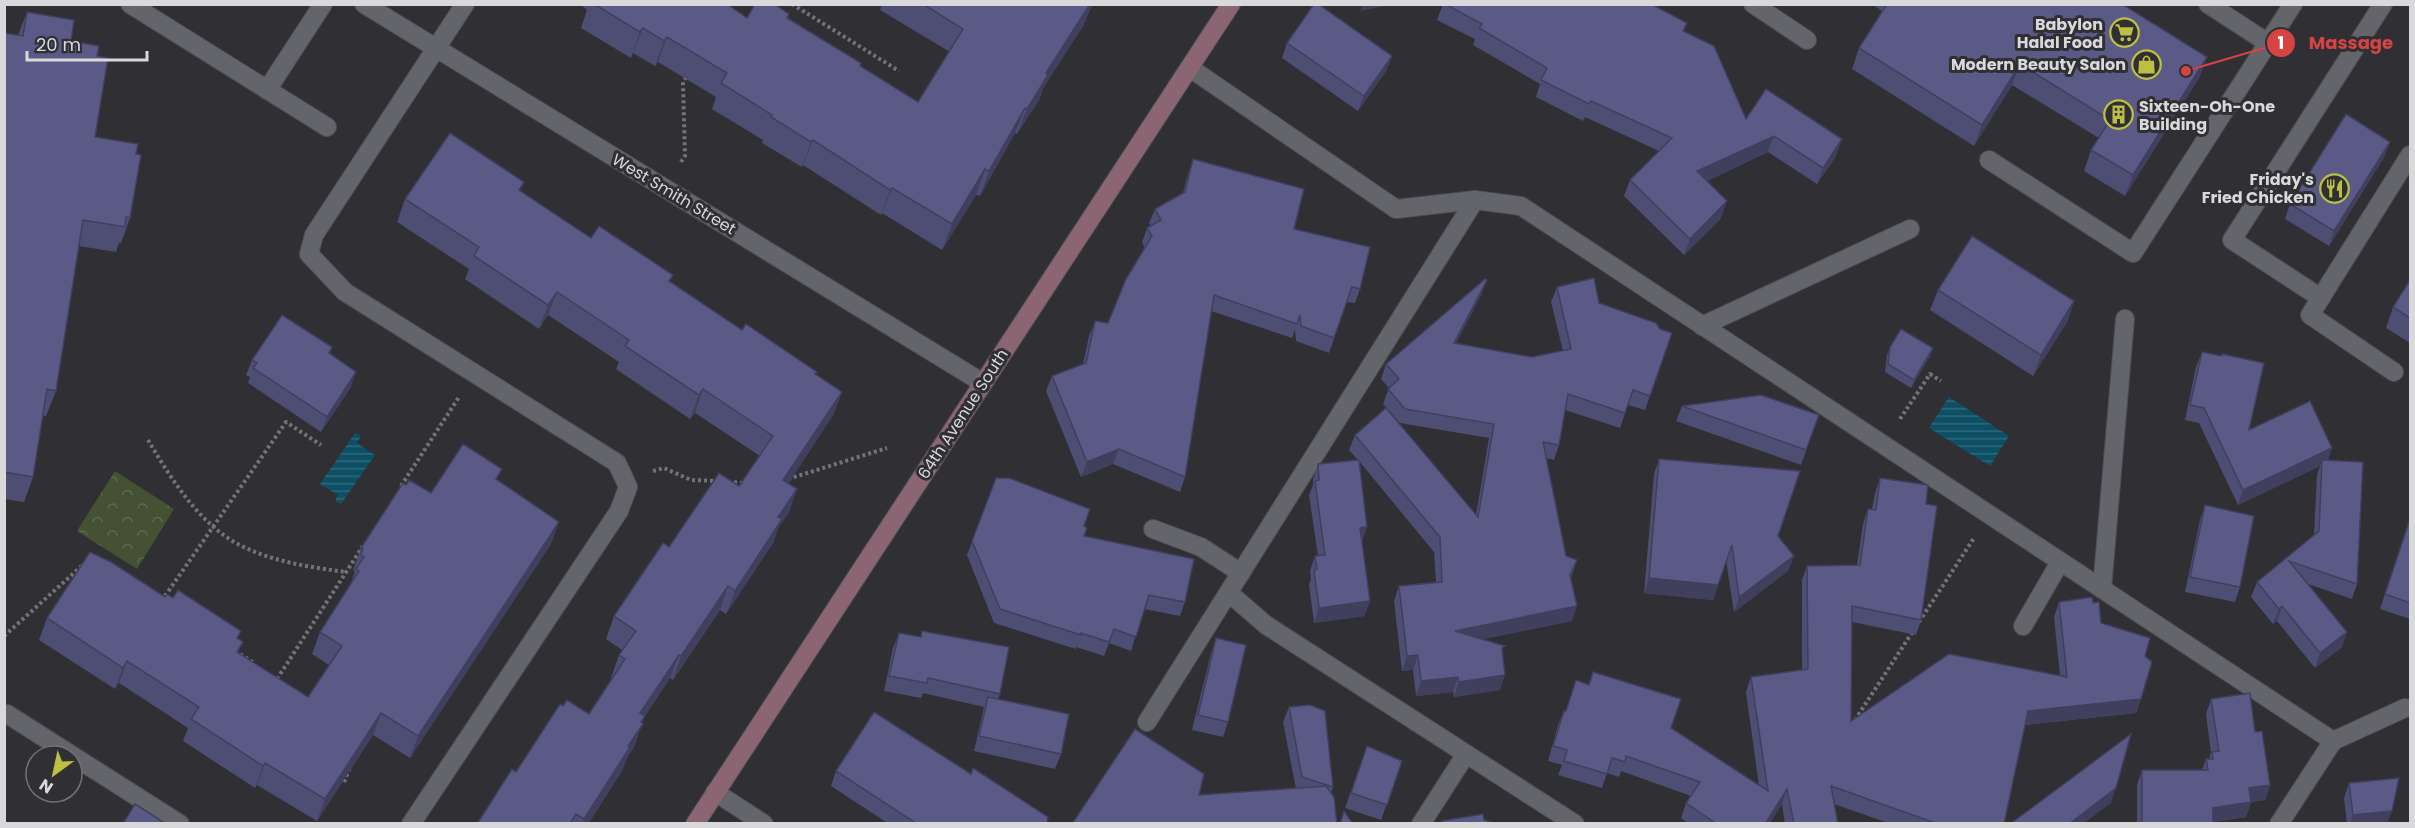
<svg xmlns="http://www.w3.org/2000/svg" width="2415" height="828" font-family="Poppins,sans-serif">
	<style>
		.park { fill: url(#park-crowns) }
		.water { fill: url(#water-rules) }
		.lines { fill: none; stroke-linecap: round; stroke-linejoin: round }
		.lane-casing { stroke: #4d4d52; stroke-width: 20 }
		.street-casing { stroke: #4d4d52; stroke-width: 20 }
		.secondary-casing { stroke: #4d4d52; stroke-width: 20 }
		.path { stroke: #747478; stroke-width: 4; stroke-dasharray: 3 3; stroke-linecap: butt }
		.lane { stroke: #64656a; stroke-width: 18 }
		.street { stroke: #64656a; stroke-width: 18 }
		.secondary { stroke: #8c6573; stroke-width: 18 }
		.wall { fill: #4e4d74 }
		.shaded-wall { fill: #403f5e }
		.building { fill: #5b5a87; stroke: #403f5e; stroke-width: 1.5 }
		.labels { text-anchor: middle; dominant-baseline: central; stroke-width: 6; stroke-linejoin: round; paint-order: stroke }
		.poi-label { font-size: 16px; font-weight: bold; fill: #d9d9dc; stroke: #2f2f34; text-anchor: end }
		.street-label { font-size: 16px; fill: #d9d9dc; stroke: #2f2f34 }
		.leader { fill: none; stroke: #d64343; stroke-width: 2 }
		.callout-dot { fill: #d64343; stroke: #2f2f34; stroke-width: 2 }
		.mark-label { font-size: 18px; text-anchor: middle; font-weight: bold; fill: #fff }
		.callout-label { font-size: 18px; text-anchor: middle; font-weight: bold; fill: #d64343; stroke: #2f2f34; stroke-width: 6; stroke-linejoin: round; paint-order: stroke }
	</style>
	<defs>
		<pattern id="park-crowns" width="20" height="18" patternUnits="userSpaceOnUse" patternTransform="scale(1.5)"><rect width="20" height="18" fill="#445233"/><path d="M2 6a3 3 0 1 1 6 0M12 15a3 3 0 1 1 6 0" fill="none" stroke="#5e6a50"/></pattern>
		<pattern id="water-rules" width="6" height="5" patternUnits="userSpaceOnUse" patternTransform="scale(1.5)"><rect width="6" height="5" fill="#0d5065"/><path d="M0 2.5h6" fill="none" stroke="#30697a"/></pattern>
	</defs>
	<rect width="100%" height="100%" fill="#2f2f34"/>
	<path class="park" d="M115 471 174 509 137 569 77 531Z"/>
	<g class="water">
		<path d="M1949 397 2009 436 1990 466 1929 428Z"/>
		<path d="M355 433 361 436 357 443 375 455 341 504 335 501 338 495 320 484Z"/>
	</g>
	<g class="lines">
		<defs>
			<g id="lane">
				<path d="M130 4 327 127"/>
				<path d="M1753 4 1807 40"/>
				<path d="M2208 4 2268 43"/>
				<path d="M267 90 323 4"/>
				<path d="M1989 160 2133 253 2293 4"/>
				<path d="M2321 298 2232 240 2383 4"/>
				<path d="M1702 326 1910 229"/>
				<path d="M2394 372 2310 315 2410 155"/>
				<path d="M1153 529 1201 547 1241 573"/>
				<path d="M2102 589 2125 319"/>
				<path d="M2023 626 2060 562"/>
				<path d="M4 715 7 714 180 824"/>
				<path d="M2333 741 2405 708"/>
				<path d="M411 824 619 511 628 487 617 463 345 292 309 254 314 235 465 4"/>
				<path d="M1421 824 1466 754"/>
			</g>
			<g id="street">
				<path d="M364 4 983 383"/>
				<path d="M1190 68 1396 209 1475 200 1521 206 2333 741 2279 824"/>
				<path d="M1229 593 1266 625 1575 824"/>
				<path d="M1147 722 1475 200"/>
				<path d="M715 792 764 824"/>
			</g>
			<path id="secondary" d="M695 824 1231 4"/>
		</defs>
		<use href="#lane" class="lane-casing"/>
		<use href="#street" class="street-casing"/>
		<use href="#secondary" class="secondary-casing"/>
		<g class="path">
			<path d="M792 4 899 71"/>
			<path d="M681 162 685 156 683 82 687 76"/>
			<path d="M1900 419 1930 374 1941 381"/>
			<path d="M148 440C170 477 196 519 234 542 268 561 308 567 346 572"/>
			<path d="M653 471 664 468 691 480 718 481"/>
			<path d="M788 479 887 448"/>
			<path d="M728 482 745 483"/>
			<path d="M401 486 459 397"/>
			<path d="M165 596 286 422 321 445"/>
			<path d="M1919 622 1974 538"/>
			<path d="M4 636 84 564"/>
			<path d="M235 651 254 663"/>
			<path d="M277 679 363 546"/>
			<path d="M1855 720 1913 631"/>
			<path d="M344 782 350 767"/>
		</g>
		<use href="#lane" class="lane"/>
		<use href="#street" class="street"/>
		<use href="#secondary" class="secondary"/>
	</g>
	<g class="wall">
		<path d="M581 4H727L747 18 789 14 788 18 860 66 918 102 950 52 880 10 882 4H1093L1089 12 1083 26 1043 88 1039 100 1017 134 1015 133 980 196 976 195 942 250 882 213 881 215 803 165 802 167 762 143 763 140 712 109 716 97 658 62 655 66 633 53 631 58 581 28 587 10 581 5Z"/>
		<path d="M1443 4H1651L1684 32 1746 119 1836 156 1817 184 1768 152 1707 181 1721 218 1684 255 1624 196 1630 180 1659 151 1585 117 1583 121 1536 97 1540 84 1473 45 1475 39 1437 20Z"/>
		<path d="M1872 4H2122L2207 57 2199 78 2125 196 2084 171 2091 150 2099 138 2012 85 1974 146 1852 69 1859 48 1882 11Z"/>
		<path d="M27 12 71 41 97 56 95 137 136 154 130 218 121 243H119L116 252 79 246 56 391 46 416H43L33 477 24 502 4 499V33L18 35Z"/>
		<path d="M1287 43 1392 56 1386 71 1358 111 1282 58Z"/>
		<path d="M2390 142 2384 157 2329 246 2285 219 2290 204Z"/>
		<path d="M1193 159 1294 229 1360 289 1355 303 1347 302 1329 353 1296 341 1295 330 1292 338 1211 311 1185 477 1180 492 1113 464 1081 477 1046 391 1052 376 1083 364 1089 336 1095 321 1108 323 1145 248 1142 242 1147 228 1151 226 1149 223 1155 209 1183 193 1188 174Z"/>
		<path d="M520 191 591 238 671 282 742 330 816 374 842 392 833 415 788 484 789 513 779 526 773 543 726 614 720 610 673 680 670 678 645 716 634 747 627 758 622 771 588 824H477L563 706 589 714 612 679 611 678 619 655 622 650 606 639 614 616 669 547 739 486 760 456 695 413 690 419 616 369 619 362 548 315 539 329 465 279 469 269 397 222 405 199Z"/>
		<path d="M1487 280 1481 295 1456 343 1532 357 1563 351 1551 302 1557 287 1599 303 1660 329 1672 333 1645 410 1628 405 1620 428 1565 410 1559 445 1554 460 1546 458 1566 556 1577 560 1571 578 1572 621 1483 639 1503 652 1500 690 1454 697 1453 692 1416 696 1413 670 1402 671 1394 601 1399 586 1436 582 1434 552 1359 461 1367 527 1362 541 1370 601 1364 616 1314 623 1309 585 1311 579 1310 571 1315 556H1318L1309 495 1313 485V479L1318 464 1358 460 1349 450 1355 435 1476 515 1489 438 1400 423 1383 404 1389 388 1381 379 1386 364Z"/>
		<path d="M2410 280V343L2386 328 2393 307Z"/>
		<path d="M1938 290 2074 301 2067 322 2033 376 1930 310Z"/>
		<path d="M332 347 330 354 351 387 321 432 248 383 250 377 246 375 252 360Z"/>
		<path d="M1890 347 1930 356 1911 388 1885 372 1887 355Z"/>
		<path d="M2202 352 2249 430 2332 448 2328 460 2357 584 2352 599 2308 584 2342 647 2315 668 2277 621 2273 624 2251 597 2257 582 2314 535 2317 475 2320 466 2238 505 2199 423 2185 420 2196 367Z"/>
		<path d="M1682 406 1819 415 1801 465 1676 421Z"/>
		<path d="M1659 459 1778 536 1794 556 1788 571 1734 612 1726 561 1713 600 1644 593 1654 474Z"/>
		<path d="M996 478 1084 527V536L1185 602 1180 616 1144 609 1131 651 1109 643 1104 656 1076 647V649L994 623 967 555Z"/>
		<path d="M1880 478 1926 504 1921 620 1916 635 1852 622 1851 721 2060 676 2054 617 2059 602 2093 603 2101 623 2145 656 2141 699 2136 713 2025 725 2004 824H1891L1834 804 1838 824H1785L1782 804 1769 824H1689L1681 818 1686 803 1691 796 1621 771 1619 777 1607 773 1602 788 1558 775 1562 765 1548 761 1558 725 1564 711H1565L1588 685 1593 672 1671 728 1759 786 1746 692 1751 677 1802 670V580L1807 566 1857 565 1863 524 1868 509H1872L1875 493Z"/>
		<path d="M498 481 551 544 410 758 373 735 317 821 257 785 255 788 183 741 188 728 119 683 115 689 39 640 47 618 165 597 238 639 239 654 308 697 329 665 312 654 320 632 350 586 355 571 353 570 361 548 406 485 431 493Z"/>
		<path d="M2205 505 2240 587 2235 602 2185 592 2200 520Z"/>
		<path d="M2410 518V619L2380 609Z"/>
		<path d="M922 631 1000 694 998 699 1061 754 1055 769 974 751 984 707 923 693 921 698 884 691 893 648 899 633 920 637Z"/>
		<path d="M1216 638 1228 722 1223 737 1192 730 1211 653Z"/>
		<path d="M2211 699 2255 732 2270 785 2265 800 2251 802 2246 817 2213 822V824H2137V785L2142 770H2202L2206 759H2209L2211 753 2206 714Z"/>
		<path d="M1289 707 1333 787 1331 793 1199 795 1296 789 1283 722Z"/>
		<path d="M1367 746 1402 761 1381 820 1345 808Z"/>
		<path d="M973 768 1047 824H889L831 786 836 771 971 773Z"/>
		<path d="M2349 783 2387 824H2347L2344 798Z"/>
	</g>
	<g class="shaded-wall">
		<path d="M1088 4H1093L1089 12 1083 26 1043 88 1039 100 1017 134 1027 109 1046 73Z"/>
		<path d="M1363 4H1396L1360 11Z"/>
		<path d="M643 28 631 58 640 32Z"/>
		<path d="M667 37 658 62 655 66 664 41Z"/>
		<path d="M1392 56 1386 71 1358 111 1364 96Z"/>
		<path d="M2207 57 2199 78 2125 196 2133 175Z"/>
		<path d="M2020 64 2012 85 1974 146 1982 125Z"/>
		<path d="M1025 108 1015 133 980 196 989 171Z"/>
		<path d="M1774 136 1768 152 1691 188 1697 171Z"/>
		<path d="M1842 139 1836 156 1817 184 1823 168Z"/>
		<path d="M813 140 803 165 802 167 811 142Z"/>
		<path d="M2390 142 2384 157 2329 246 2334 231Z"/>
		<path d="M985 169 976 195 942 250 952 224Z"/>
		<path d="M892 188 882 213 881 215 890 190Z"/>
		<path d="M1727 201 1721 218 1684 255 1690 239Z"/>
		<path d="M1487 280 1481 295 1448 358 1454 343Z"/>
		<path d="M557 292 548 315 539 329 548 305Z"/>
		<path d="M2074 301 2067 322 2033 376 2041 355Z"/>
		<path d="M1933 348 1930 356 1911 388 1914 380Z"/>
		<path d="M356 372 351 387 321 432 327 417Z"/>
		<path d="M703 389 695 413 690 419 699 395Z"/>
		<path d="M842 392 833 415 775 504 783 480Z"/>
		<path d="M2332 448 2327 463 2322 460 2320 466 2238 505 2243 490Z"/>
		<path d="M1119 449 1113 464 1081 477 1087 462Z"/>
		<path d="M797 489 789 513 779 526 773 543 726 614 735 591 778 517Z"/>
		<path d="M559 522 551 544 410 758 418 736Z"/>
		<path d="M1367 527 1362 541 1360 528Z"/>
		<path d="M1794 556 1788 571 1734 612 1739 597Z"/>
		<path d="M1649 578 1718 585 1713 600 1644 593Z"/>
		<path d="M728 586 720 610 673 680 681 656Z"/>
		<path d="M1370 601 1364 616 1314 623 1319 608Z"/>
		<path d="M1577 606 1572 621 1450 646 1455 631Z"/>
		<path d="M2282 606 2277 621 2273 624 2279 609Z"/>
		<path d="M2347 632 2342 647 2315 668 2320 653Z"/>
		<path d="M679 655 670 678 631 736 640 713Z"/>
		<path d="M1418 655 1413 670 1402 671 1407 656Z"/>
		<path d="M127 661 119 683 115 689 123 668Z"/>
		<path d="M1505 675 1500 690 1454 697 1459 682Z"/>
		<path d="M1458 677 1453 692 1416 696 1421 681Z"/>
		<path d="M2141 699 2136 713 2022 725 2028 711Z"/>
		<path d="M381 713 373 735 317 821 325 799Z"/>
		<path d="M645 716 634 747 627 758 622 771 588 824H582L584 819Z"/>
		<path d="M265 763 257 785 255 788 263 766Z"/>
		<path d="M2270 785 2265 800 2251 802 2246 817 2208 823 2213 808 2249 788Z"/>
		<path d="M2116 788 2111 803 2083 824H2069Z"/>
		<path d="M1787 789 1782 804 1769 824H1765Z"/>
		<path d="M2392 811 2387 824H2350L2353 815Z"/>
	</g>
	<g class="building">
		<path d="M594 4H727L747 18 755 4H774L789 14 787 18 861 63 860 66 918 102 963 29 923 4H1090L1046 73 1048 75 1027 109 1025 108 989 171 985 169 952 224 892 188 890 190 813 140 811 142 771 117 772 115 721 83 727 73 667 37 664 41 643 28 640 32Z"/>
		<path d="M1314 4H1318L1392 56 1364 96 1287 43Z"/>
		<path d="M1445 4H1651L1687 23 1683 31 1714 46 1746 119 1766 89 1842 139 1823 168 1774 136 1697 171 1727 201 1690 239 1630 180 1672 138 1591 101 1589 104 1541 80 1547 68 1479 28 1482 24Z"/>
		<path d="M1887 4H2122L2207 57 2133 175 2091 150 2110 120 2020 64 1982 125 1859 48Z"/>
		<path d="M27 12 74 20 71 41 99 46 97 56 108 58 95 137 138 144 136 154 141 155 130 218 126 217 125 227 83 220 56 391 47 389 33 477 4 472V33L23 36Z"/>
		<path d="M2346 114 2390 142 2334 231 2290 204Z"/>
		<path d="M450 133 524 182 519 190 591 238 599 226 673 275 669 281 742 330 746 324 817 372 815 374 842 392 783 480 797 489 778 517 782 519 735 591 728 586 681 656 679 655 640 713 645 716 641 722 643 724 628 746 630 747 584 819 576 814 570 824H477L512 769 516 772 560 704 563 706 567 700 589 714 625 659 619 655 636 631 614 616 663 543 669 547 719 473 739 486 773 436 703 389 699 395 625 346 629 340 557 292 548 305 474 256 479 247 405 199Z"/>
		<path d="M1193 159 1304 189 1294 229 1370 247 1360 289 1352 287 1334 338 1301 326 1300 315 1297 324 1214 295 1185 477 1119 449 1087 462 1052 376 1086 363 1095 321 1108 323 1126 279 1152 236 1147 228 1161 220 1155 209 1185 192Z"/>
		<path d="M1972 236 2074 301 2041 355 1938 290Z"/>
		<path d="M1594 278 1599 303 1656 323 1660 329 1672 333 1650 396 1633 390 1625 413 1568 394 1559 445 1543 442 1566 556 1577 560 1570 575 1577 606 1455 631 1505 646 1502 648 1505 675 1459 682 1458 677 1421 681 1418 655 1407 656 1399 586 1442 582 1440 537 1355 435 1386 408 1478 517 1494 424 1405 409 1388 389 1399 379 1386 364 1485 279 1487 280 1454 343 1532 357 1571 349 1557 287Z"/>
		<path d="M2410 280V318L2393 307Z"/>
		<path d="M282 315 332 347 329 353 356 372 327 417 253 368 257 363 252 360Z"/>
		<path d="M1901 329 1933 348 1914 380 1888 364 1890 347Z"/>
		<path d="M2202 352 2222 356V354L2264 363 2249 430 2310 401 2332 448 2243 490 2204 408 2190 405Z"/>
		<path d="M1761 395 1819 415 1806 450 1682 406Z"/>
		<path d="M463 444 502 469 496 479 559 522 418 736 381 713 325 799 265 763 263 766 191 719 199 707 127 661 123 668 47 618 90 552 111 562 165 597 167 594 173 598 178 590 241 631 237 638 243 642 237 652 308 697 342 646 320 632 359 571 356 569 364 557 361 555 363 549 361 548 403 483 406 485 409 480 431 493Z"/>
		<path d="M1659 459 1800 471 1778 536 1794 556 1739 597 1732 545 1718 585 1649 578Z"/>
		<path d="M1359 460 1367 527 1360 528 1370 601 1319 608 1314 570 1317 569 1315 556 1325 555 1315 481 1319 480 1318 464Z"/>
		<path d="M2322 460 2363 462 2357 584 2289 561 2347 632 2320 653 2282 606 2279 609 2257 582 2319 531Z"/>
		<path d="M996 478H1009L1090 509 1084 526 1087 528 1084 536 1194 559 1185 602 1149 595 1136 637 1114 629 1109 642 1081 633V635L1000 609 972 541Z"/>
		<path d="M1880 478 1928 485 1926 504 1937 506 1921 620 1852 606 1851 721 1949 654 2067 677 2059 602 2092 597 2093 603 2099 602 2101 623 2150 638 2145 656 2152 662 2141 699 2028 711 2004 824H1938L1831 786 1838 824H1794L1787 789 1765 824H1717L1686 803 1700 782 1626 756 1625 762 1612 758 1607 774 1564 761 1567 750 1553 746 1564 711H1566L1576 680 1589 685 1593 672 1681 699 1671 728 1768 791 1751 677 1808 669 1807 566 1860 565 1868 509 1876 510Z"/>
		<path d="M2205 505 2254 516 2240 587 2190 577Z"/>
		<path d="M2410 519V603L2385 594Z"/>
		<path d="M922 631 1009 647 1000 694 928 678 927 683 889 676 899 633 921 637Z"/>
		<path d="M1216 638 1246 645 1228 722 1198 715Z"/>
		<path d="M2250 693 2255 732 2262 731 2270 785 2249 788 2251 802 2213 808V824H2147L2142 823V770H2208L2206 759H2213L2212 752 2219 751 2211 699Z"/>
		<path d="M988 697 1069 714 1061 754 979 736Z"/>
		<path d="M1310 705 1325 711 1333 787 1302 777 1289 707Z"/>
		<path d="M874 712 971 774 973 768 1048 817 1047 824H917L836 771Z"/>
		<path d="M1135 729 1204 774 1199 795 1326 786 1334 797 1337 824H1072Z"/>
		<path d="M2131 734 2116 788 2069 824H2010Z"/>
		<path d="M1367 746 1402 761 1387 805 1351 793Z"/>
		<path d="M2399 778 2392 811 2353 815 2349 783Z"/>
		<path d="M135 804 166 824H123Z"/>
		<path d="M1344 811 1353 824H1340Z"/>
		<path d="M1483 814 1484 820 1496 824H1442V821Z"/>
	</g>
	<defs>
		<symbol id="supermarket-ring" viewBox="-11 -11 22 22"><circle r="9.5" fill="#2f2f34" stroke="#bdbf43" stroke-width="1.5"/><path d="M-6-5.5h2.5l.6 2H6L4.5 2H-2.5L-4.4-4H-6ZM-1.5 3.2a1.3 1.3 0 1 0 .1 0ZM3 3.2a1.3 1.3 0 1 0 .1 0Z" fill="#bdbf43"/></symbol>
		<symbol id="shop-ring" viewBox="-11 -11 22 22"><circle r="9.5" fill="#2f2f34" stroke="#bdbf43" stroke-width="1.5"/><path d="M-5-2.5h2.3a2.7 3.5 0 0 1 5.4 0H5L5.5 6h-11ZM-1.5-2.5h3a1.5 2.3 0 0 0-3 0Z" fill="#bdbf43"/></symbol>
		<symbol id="building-ring" viewBox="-11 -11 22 22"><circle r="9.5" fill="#2f2f34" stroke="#bdbf43" stroke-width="1.5"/><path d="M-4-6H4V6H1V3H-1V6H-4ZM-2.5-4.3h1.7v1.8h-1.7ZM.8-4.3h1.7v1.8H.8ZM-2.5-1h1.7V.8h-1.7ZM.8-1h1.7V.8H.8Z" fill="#bdbf43"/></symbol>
		<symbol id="restaurant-ring" viewBox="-11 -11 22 22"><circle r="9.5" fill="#2f2f34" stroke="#bdbf43" stroke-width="1.5"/><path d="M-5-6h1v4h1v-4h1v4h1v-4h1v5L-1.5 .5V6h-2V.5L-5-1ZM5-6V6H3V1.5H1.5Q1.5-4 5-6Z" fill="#bdbf43"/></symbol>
	</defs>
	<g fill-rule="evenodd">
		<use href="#supermarket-ring" x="2108" y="16" width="33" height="33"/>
		<use href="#shop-ring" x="2130" y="48" width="33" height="33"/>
		<use href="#building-ring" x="2102" y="98" width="33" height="33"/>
		<use href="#restaurant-ring" x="2318" y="172" width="33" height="33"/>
	</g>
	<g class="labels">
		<g class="poi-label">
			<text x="2103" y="24">Babylon<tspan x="2103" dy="18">Halal Food</tspan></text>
			<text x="2126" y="64">Modern Beauty Salon</text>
			<text x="2139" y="106" text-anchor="start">Sixteen-Oh-One<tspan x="2139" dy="18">Building</tspan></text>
			<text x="2314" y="179">Friday's<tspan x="2314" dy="18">Fried Chicken</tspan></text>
		</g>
		<g class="street-label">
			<text transform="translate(674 194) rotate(31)">West Smith Street</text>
			<text transform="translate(963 414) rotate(-57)">64th Avenue South</text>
		</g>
	</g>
	<path class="leader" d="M2186 71L2281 43"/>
	<g class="callout-dot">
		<circle cx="2186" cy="71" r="6"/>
		<circle cx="2281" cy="43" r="15"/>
	</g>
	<g class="mark-label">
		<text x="2281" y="49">1</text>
	</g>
	<g class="callout-label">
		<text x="2351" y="49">Massage</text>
	</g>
	<rect width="2415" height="828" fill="none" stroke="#d9d9dc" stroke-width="12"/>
	<g transform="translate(54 774) rotate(213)"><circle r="28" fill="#2f2f34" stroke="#737377" stroke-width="1.5"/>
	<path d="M0-4.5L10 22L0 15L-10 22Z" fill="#bdbf43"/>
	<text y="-9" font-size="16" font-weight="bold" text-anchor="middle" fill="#d9d9dc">N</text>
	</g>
	<path d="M27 51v9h120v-9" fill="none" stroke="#d9d9dc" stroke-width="3"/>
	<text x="36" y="51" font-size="18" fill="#d9d9dc" stroke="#2f2f34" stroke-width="4.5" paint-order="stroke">20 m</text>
</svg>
